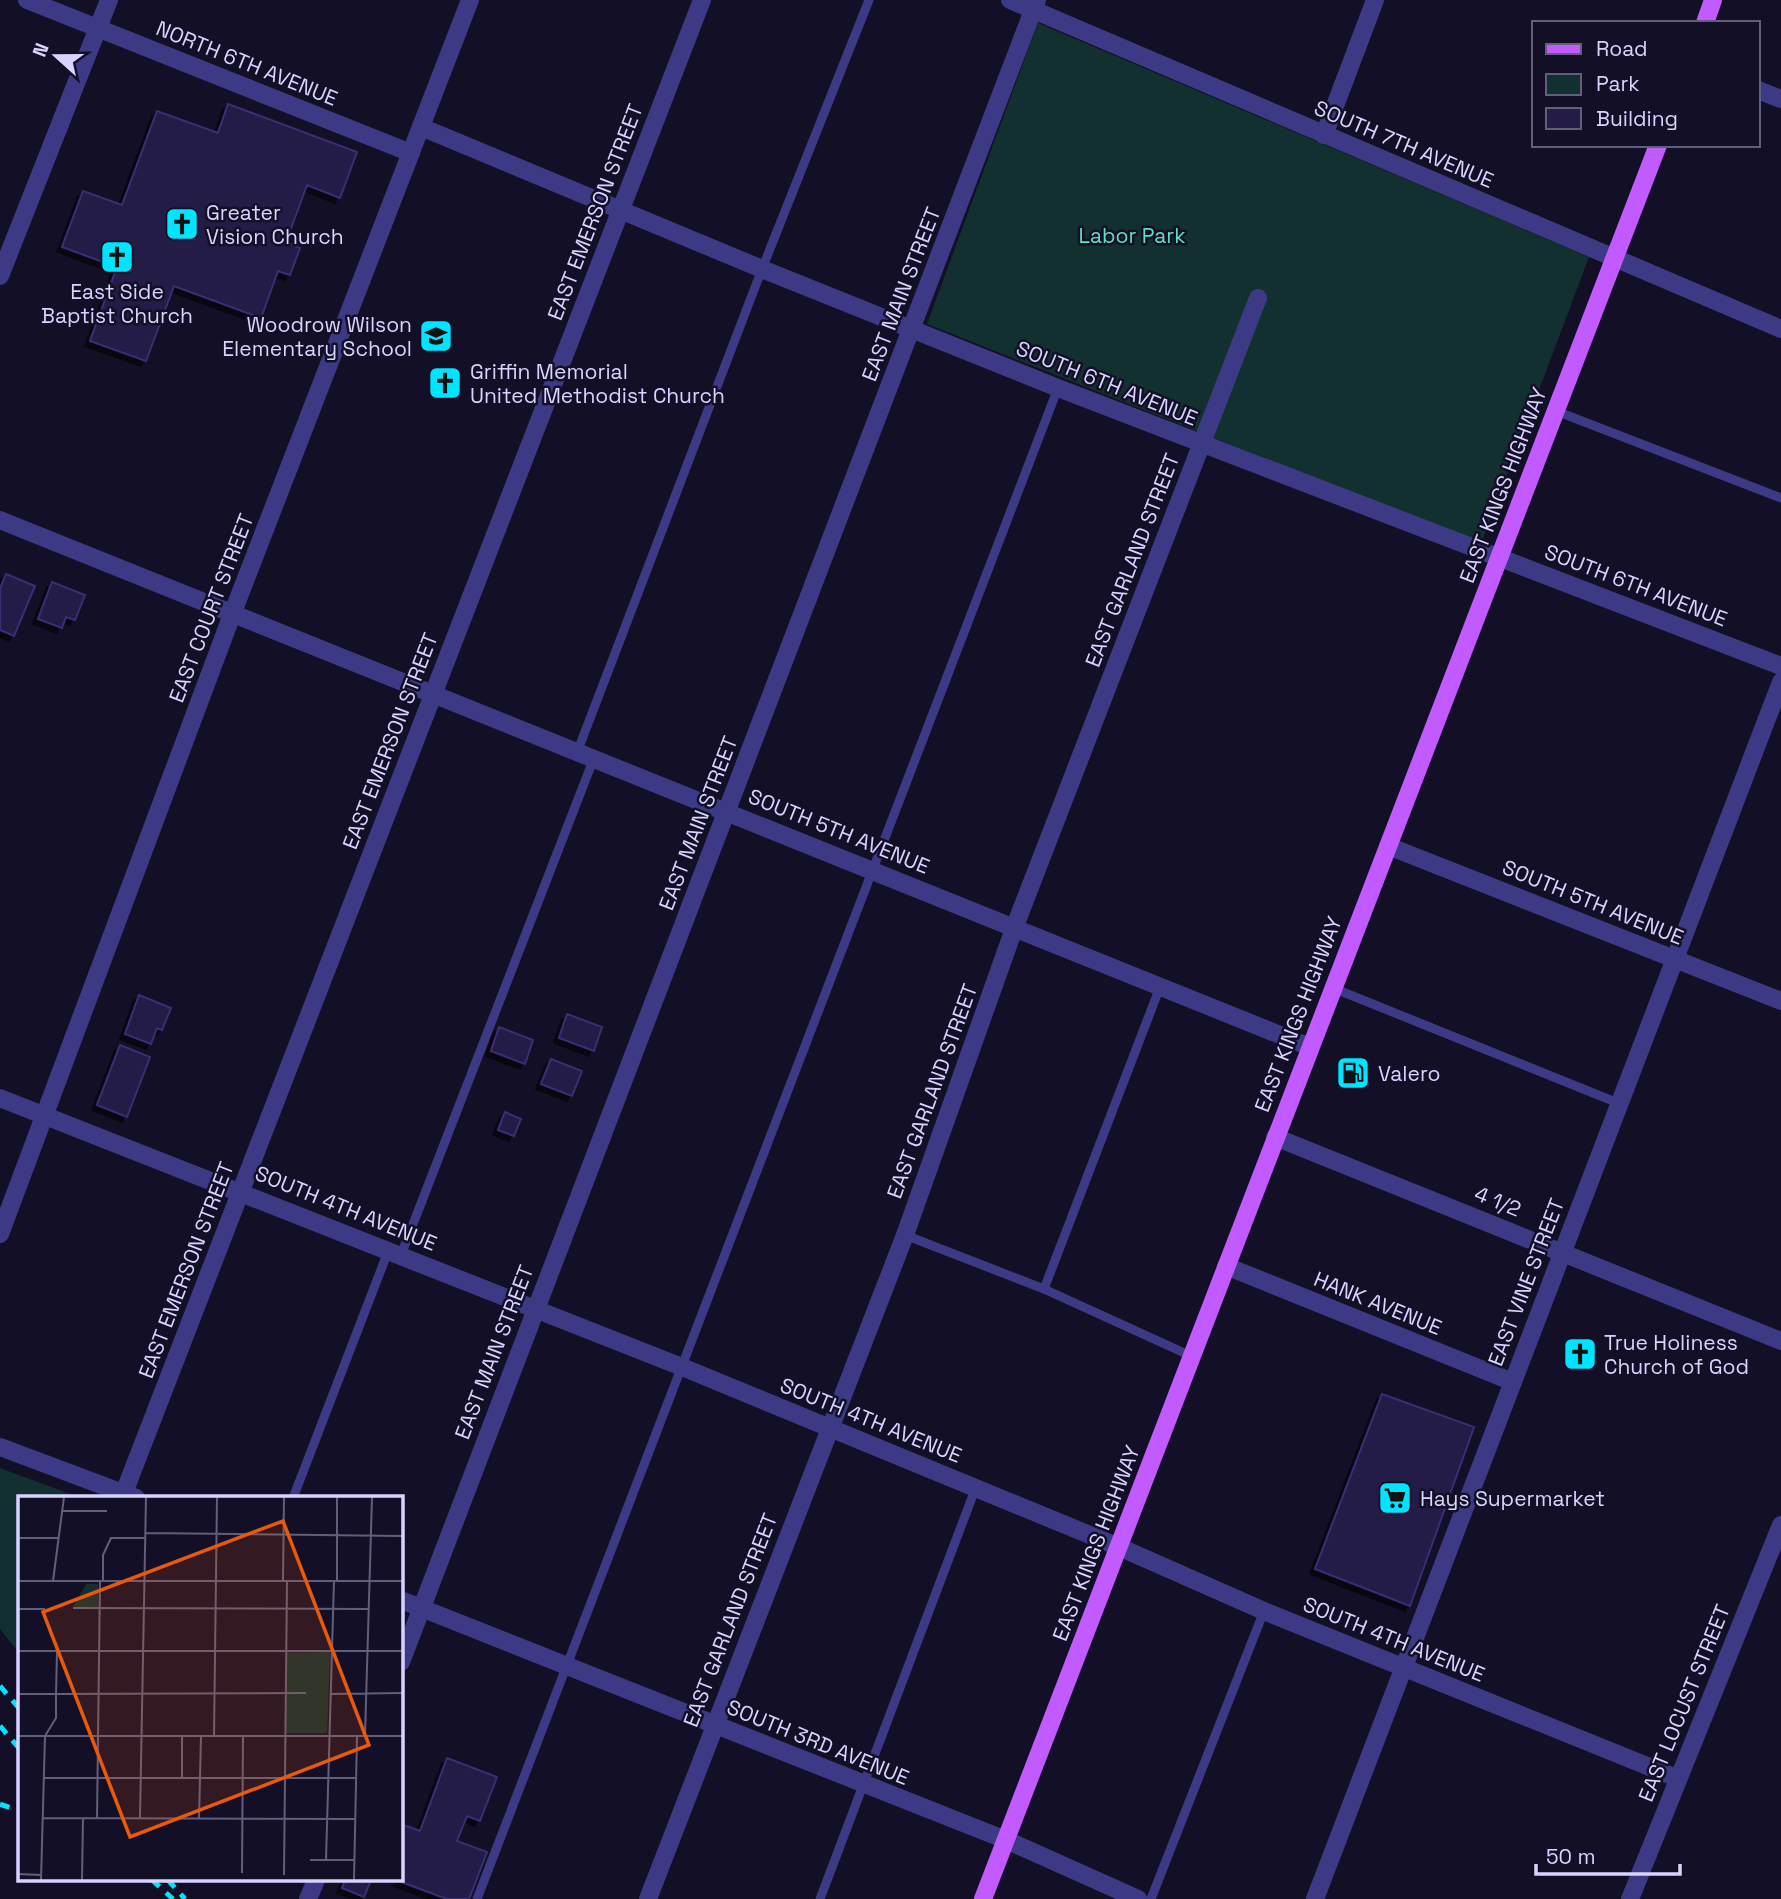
<svg xmlns="http://www.w3.org/2000/svg" width="1781" height="1899" font-family="'Space Grotesk',sans-serif">
	<style>
		.green { fill: #12302f }
		.building { fill: #241b47; stroke: #3b2d73; stroke-width: 2; filter: url(#shadow) }
		.lines { fill: none; stroke-linecap: round; stroke-linejoin: round }
		.service { stroke: #3d3a85; stroke-width: 9 }
		.minor { stroke: #3d3a85; stroke-width: 18 }
		.tertiary { stroke: #3d3a85; stroke-width: 18 }
		.primary { stroke: #c25bff; stroke-width: 18 }
		.rail { stroke: #00e5ff; stroke-width: 5; stroke-dasharray: 10 9; stroke-linecap: butt }
		.labels { text-anchor: middle; dominant-baseline: central; stroke-width: 5; stroke-linejoin: round; paint-order: stroke }
		.street-label { font-size: 21px; fill: #d9d4ff; stroke: #130f26 }
		.poi-label { font-size: 21px; fill: #d9d4ff; stroke: #130f26; text-anchor: start }
		.park-label { font-size: 21px; fill: #5fe0c0; stroke: #130f26 }
		.inset-road { fill: none; stroke: #625e7d; stroke-width: 2 }
		.view { fill: #e8590c; fill-opacity: 0.15; stroke: #e8590c; stroke-width: 3.5 }
		.inset-edge { fill: none; stroke: #d9d4ff; stroke-width: 3.5 }
	</style>
	<defs>
		<filter id="shadow"><feDropShadow dx="-5" dy="5" stdDeviation="0" flood-color="#0009"/></filter>
	</defs>
	<rect width="100%" height="100%" fill="#130f26"/>
	<g class="green">
		<path d="M1038 23 1589 257 1481 544 927 324Z"/>
		<path d="M0 1468 81 1498H19V1653L0 1629Z"/>
	</g>
	<g class="building">
		<path d="M228 104 357 152 340 198 307 185 286 242 300 248 290 275 278 271 261 318 174 286 146 361 90 341 117 267 62 247 83 191 122 205 157 111 218 133Z"/>
		<path d="M6 574 35 586 14 636 0 630V589Z"/>
		<path d="M52 582 85 595 75 620 66 617 62 628 38 619Z"/>
		<path d="M139 995 171 1008 162 1030 157 1028 151 1044 125 1034Z"/>
		<path d="M567 1014 602 1027 594 1051 559 1038Z"/>
		<path d="M499 1027 533 1040 525 1064 491 1051Z"/>
		<path d="M120 1045 150 1057 127 1117 97 1105Z"/>
		<path d="M551 1059 582 1071 572 1096 541 1084Z"/>
		<path d="M505 1112 521 1119 514 1136 498 1130Z"/>
		<path d="M1382 1394 1474 1427 1410 1606 1315 1569Z"/>
		<path d="M447 1758 497 1777 480 1821 467 1816 457 1841 487 1852 469 1899H447L396 1880H401V1824L420 1831Z"/>
		<path d="M345 1880H371L364 1897 342 1888Z"/>
	</g>
	<g class="lines">
		<g class="service">
			<path d="M1556 411 1781 498"/>
			<path d="M578 750 762 269 869 0"/>
			<path d="M1333 988 1618 1103"/>
			<path d="M905 1235 1044 1289 1191 1356"/>
			<path d="M401 1255 594 758"/>
			<path d="M1044 1289 1160 987"/>
			<path d="M293 1498 389 1249"/>
			<path d="M477 1899 1058 388"/>
			<path d="M820 1899 976 1487"/>
			<path d="M1151 1899 1264 1611"/>
		</g>
		<g class="minor">
			<path d="M27 0 411 153"/>
			<path d="M1010 0 1781 329"/>
			<path d="M1758 90 1781 99"/>
			<path d="M421 127 762 269 1058 388 1781 666"/>
			<path d="M1324 135 1375 0"/>
			<path d="M0 276 109 0"/>
			<path d="M0 520 1310 1047"/>
			<path d="M1388 846 1781 1001"/>
			<path d="M0 1098 682 1367 1119 1547 1264 1611 1677 1778"/>
			<path d="M1275 1137 1781 1341"/>
			<path d="M1226 1266 1513 1382"/>
			<path d="M0 1447 136 1498"/>
			<path d="M122 1498 702 0"/>
			<path d="M401 1600 1006 1840 1138 1899"/>
			<path d="M401 1662 1037 0"/>
			<path d="M308 1899 316 1880"/>
			<path d="M648 1899 905 1235 1015 926 1258 298"/>
			<path d="M1315 1899 1781 682"/>
			<path d="M1630 1899 1781 1525"/>
		</g>
		<path class="tertiary" d="M0 1234 233 612 470 0"/>
		<g class="primary">
			<path d="M1705 23 1713 0"/>
			<path d="M983 1899 1658 145"/>
		</g>
		<g class="rail">
			<path d="M0 1686 19 1708"/>
			<path d="M0 1726 19 1748"/>
			<path d="M0 1804 19 1811"/>
			<path d="M152 1880 173 1899"/>
			<path d="M168 1880 185 1899"/>
		</g>
	</g>
	<defs>
		<symbol id="church-square" viewBox="-11 -11 22 22"><rect x="-9" y="-9" width="18" height="18" rx="4" fill="#00e5ff" stroke="#130f26"/><path d="M-1.2-6h2.4v3.5h3.3v2.4h-3.3V6h-2.4V-.1h-3.3v-2.4h3.3Z" fill="#111"/></symbol>
		<symbol id="school-square" viewBox="-11 -11 22 22"><rect x="-9" y="-9" width="18" height="18" rx="4" fill="#00e5ff" stroke="#130f26"/><path d="M0-5L7-2L0 1L-7-2ZM-4 1L0 2.5L4 1V4Q0 6-4 4Z" fill="#111"/></symbol>
		<symbol id="fuel-square" viewBox="-11 -11 22 22"><rect x="-9" y="-9" width="18" height="18" rx="4" fill="#00e5ff" stroke="#130f26"/><path d="M-5.5-6h7V0h2V4h1.3V-2.5L3-4.5l.8-.8L6-3V5H2.5V1h-1V6h-7ZM-4.2-4.7v3.2H.2V-4.7Z" fill="#111"/></symbol>
		<symbol id="supermarket-square" viewBox="-11 -11 22 22"><rect x="-9" y="-9" width="18" height="18" rx="4" fill="#00e5ff" stroke="#130f26"/><path d="M-6-5.5h2.5l.6 2H6L4.5 2H-2.5L-4.4-4H-6ZM-1.5 3.2a1.3 1.3 0 1 0 .1 0ZM3 3.2a1.3 1.3 0 1 0 .1 0Z" fill="#111"/></symbol>
	</defs>
	<g fill-rule="evenodd">
		<use href="#church-square" x="163" y="205" width="38" height="38"/>
		<use href="#church-square" x="98" y="238" width="38" height="38"/>
		<use href="#school-square" x="417" y="317" width="38" height="38"/>
		<use href="#church-square" x="426" y="364" width="38" height="38"/>
		<use href="#fuel-square" x="1334" y="1054" width="38" height="38"/>
		<use href="#church-square" x="1561" y="1335" width="38" height="38"/>
		<use href="#supermarket-square" x="1376" y="1479" width="38" height="38"/>
	</g>
	<g class="labels">
		<g class="street-label">
			<text transform="translate(247 63) rotate(22)">NORTH 6TH AVENUE</text>
			<text transform="translate(1404 144) rotate(23)">SOUTH 7TH AVENUE</text>
			<text transform="translate(595 212) rotate(-69)">EAST EMERSON STREET</text>
			<text transform="translate(901 294) rotate(-69)">EAST MAIN STREET</text>
			<text transform="translate(1107 383) rotate(22)">SOUTH 6TH AVENUE</text>
			<text transform="translate(1503 485) rotate(-69)">EAST KINGS HIGHWAY</text>
			<text transform="translate(1132 560) rotate(-69)">EAST GARLAND STREET</text>
			<text transform="translate(1636 585) rotate(21)">SOUTH 6TH AVENUE</text>
			<text transform="translate(211 608) rotate(-69)">EAST COURT STREET</text>
			<text transform="translate(390 741) rotate(-69)">EAST EMERSON STREET</text>
			<text transform="translate(698 823) rotate(-69)">EAST MAIN STREET</text>
			<text transform="translate(839 831) rotate(22)">SOUTH 5TH AVENUE</text>
			<text transform="translate(1593 902) rotate(22)">SOUTH 5TH AVENUE</text>
			<text transform="translate(1298 1014) rotate(-69)">EAST KINGS HIGHWAY</text>
			<text transform="translate(932 1091) rotate(-70)">EAST GARLAND STREET</text>
			<text transform="translate(1498 1201) rotate(22)">4 1/2</text>
			<text transform="translate(346 1208) rotate(22)">SOUTH 4TH AVENUE</text>
			<text transform="translate(186 1270) rotate(-69)">EAST EMERSON STREET</text>
			<text transform="translate(1526 1282) rotate(-69)">EAST VINE STREET</text>
			<text transform="translate(1378 1303) rotate(22)">HANK AVENUE</text>
			<text transform="translate(494 1352) rotate(-69)">EAST MAIN STREET</text>
			<text transform="translate(871 1420) rotate(22)">SOUTH 4TH AVENUE</text>
			<text transform="translate(1096 1543) rotate(-69)">EAST KINGS HIGHWAY</text>
			<text transform="translate(730 1620) rotate(-69)">EAST GARLAND STREET</text>
			<text transform="translate(1394 1639) rotate(22)">SOUTH 4TH AVENUE</text>
			<text transform="translate(1684 1703) rotate(-68)">EAST LOCUST STREET</text>
			<text transform="translate(818 1742) rotate(22)">SOUTH 3RD AVENUE</text>
		</g>
		<g class="poi-label">
			<text x="206" y="212">Greater<tspan x="206" dy="24">Vision Church</tspan></text>
			<text x="117" y="291" text-anchor="middle">East Side<tspan x="117" dy="24">Baptist Church</tspan></text>
			<text x="412" y="324" text-anchor="end">Woodrow Wilson<tspan x="412" dy="24">Elementary School</tspan></text>
			<text x="470" y="371">Griffin Memorial<tspan x="470" dy="24">United Methodist Church</tspan></text>
			<text x="1378" y="1073">Valero</text>
			<text x="1604" y="1342">True Holiness<tspan x="1604" dy="24">Church of God</tspan></text>
			<text x="1420" y="1498">Hays Supermarket</text>
		</g>
		<g class="park-label">
			<text x="1132" y="235">Labor Park</text>
		</g>
	</g>
	<g transform="translate(18 1496)">
		<rect width="385" height="385" fill="#130f26"/>
		<path d="M68 88H80V111H55ZM312 156 309 237H268L269 157Z" fill="#12302f"/>
		<path class="inset-road" d="M44 15H89M128 37 385 40M0 42H40M265 84 266 1M319 84V1M0 85H385M35 85 46 1M85 85V59L93 42H127M55 112 351 113M0 113H27M0 155H385M39 156 38 198 288 197M0 198H38V222L27 240 23 384M312 198 385 197M0 240H385M196 240 199 1M347 240 354 1M26 282H337M164 282V240M25 322 337 323M79 322 82 85M122 322 128 1M181 323 183 240M292 364H336M308 364 316 84M224 377 225 240M0 378 23 379M266 379 269 84M64 384 65 322M336 384 339 240"/>
		<path class="view" d="M265 25 351 249 112 341 25 116Z"/>
		<rect width="385" height="385" class="inset-edge"/>
	</g>
	<rect x="1532" y="21" width="228" height="126" fill="#130f26" stroke="#625e7d" stroke-width="2"/>
	<rect x="1546" y="44" width="35" height="10" fill="#c25bff" stroke="#625e7d" stroke-width="2"/>
	<text x="1596" y="56" font-size="21" fill="#d9d4ff">Road</text>
	<rect x="1546" y="74" width="35" height="21" fill="#12302f" stroke="#625e7d" stroke-width="2"/>
	<text x="1596" y="91" font-size="21" fill="#d9d4ff">Park</text>
	<rect x="1546" y="108" width="35" height="21" fill="#241b47" stroke="#625e7d" stroke-width="2"/>
	<text x="1596" y="126" font-size="21" fill="#d9d4ff">Building</text>
	<g transform="translate(56 56) rotate(291)" stroke="#130f26" stroke-width="5" paint-order="stroke">
	<path d="M0-5L12 26L0 18L-12 26Z" fill="#d9d4ff"/>
	<text y="-10" font-size="19" font-weight="bold" text-anchor="middle" fill="#d9d4ff">N</text>
	</g>
	<path d="M1536 1864v10h144v-10" fill="none" stroke="#d9d4ff" stroke-width="3.5"/>
	<text x="1546" y="1864" font-size="21" fill="#d9d4ff" stroke="#130f26" stroke-width="5" paint-order="stroke">50 m</text>
</svg>
